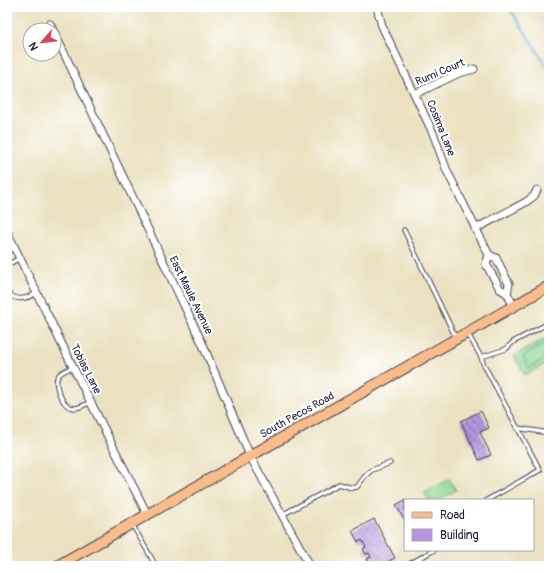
<svg xmlns="http://www.w3.org/2000/svg" width="556" height="573" font-family="Pangolin,sans-serif">
	<style>
		.park { fill: url(#park-dots); stroke: #587e68 }
		.pitch { fill: #8dd996; stroke: #587e68 }
		.lines { fill: none; stroke-linecap: round; stroke-linejoin: round }
		.stream { stroke: #6ea6dc; stroke-width: 2.5 }
		.building { fill: url(#building-cross-hatch) }
		.service-casing { stroke: #403f4f; stroke-width: 5.5 }
		.minor-casing { stroke: #403f4f; stroke-width: 9 }
		.primary-casing { stroke: #403f4f; stroke-width: 12 }
		.service { stroke: #fff; stroke-width: 3.5 }
		.minor { stroke: #fff; stroke-width: 7 }
		.primary { stroke: #f9bc8a; stroke-width: 10 }
		.labels { text-anchor: middle; dominant-baseline: central; stroke-width: 4; stroke-linejoin: round; paint-order: stroke }
		.street-label { font-size: 11px; fill: #22223b; stroke: #fff }
	</style>
	<defs>
		<pattern id="park-dots" width="8" height="8" patternUnits="userSpaceOnUse"><rect width="8" height="8" fill="#8dd996"/><path d="M2 2h.1M6 6h.1" fill="none" stroke="#79ba82" stroke-width="1.8" stroke-linecap="round"/></pattern>
		<pattern id="building-cross-hatch" width="8" height="8" patternUnits="userSpaceOnUse"><rect width="8" height="8" fill="#b596dd"/><path d="M0 0l8 8M0 8l8-8" fill="none" stroke="#937ab4"/></pattern>
	</defs>
	<rect width="100%" height="100%" fill="#fff"/>
	<filter id="ink" filterUnits="userSpaceOnUse"><feTurbulence type="fractalNoise" baseFrequency=".025" numOctaves="2"/><feDisplacementMap in="SourceGraphic" scale="8" xChannelSelector="R" yChannelSelector="G"/><feConvolveMatrix kernelMatrix="1 2 1 2 8 2 1 2 1" color-interpolation-filters="sRGB"/></filter>
	<filter id="wash" filterUnits="userSpaceOnUse"><feTurbulence type="fractalNoise" baseFrequency=".012" numOctaves="4" result="noise"/><feDisplacementMap in="SourceGraphic" scale="16" xChannelSelector="R" yChannelSelector="G"/><feGaussianBlur stdDeviation="0.9" result="paint"/><feColorMatrix in="noise" values="0 0 0 0 0 0 0 0 0 0 0 0 0 0 0 0 0 1.4 0 .05"/><feComposite in="paint" operator="in"/></filter>
	<g filter="url(#wash)">
		<rect width="100%" height="100%" fill="#ebe1c0"/>
		<path class="park" d="M549 336V362L525 375 514 356Z"/>
		<g class="pitch">
			<path d="M548 342 549 344V357L529 368 523 356Z"/>
			<path d="M449 479 456 490 439 500H429L424 493Z"/>
		</g>
		<g class="lines">
			<path class="stream" d="M509 7 549 70"/>
		</g>
		<g id="blocks">
			<g class="building">
				<path d="M481 411 489 428 480 432 491 455 479 460 461 421Z"/>
				<path d="M405 500V521L396 505Z"/>
				<path d="M374 519 395 558 379 566H371L367 559 371 557 369 553 366 554 363 549 366 547 362 540 358 542 352 531Z"/>
			</g>
		</g>
	</g>
	<g filter="url(#ink)">
		<use href="#blocks" fill-opacity="0" stroke="#403f4f" stroke-width="1"/>
		<g class="lines">
			<defs>
				<g id="service">
					<path d="M404 230 456 338"/>
					<path d="M7 265 20 258"/>
					<path d="M7 292C16 302 26 299 37 293"/>
					<path d="M468 334 481 357 483 363 540 470 487 500"/>
					<path d="M481 357 506 349 513 342 549 323"/>
					<path d="M73 367C69 369 62 371 59 375 52 382 62 404 70 407 77 410 84 405 91 402"/>
					<path d="M517 428 549 433"/>
					<path d="M282 515 339 484 352 488 357 487 365 476 372 470 390 463"/>
					<path d="M132 524 156 566"/>
					<path d="M406 566 434 550"/>
				</g>
				<g id="minor">
					<path d="M377 7 382 26 433 133 447 171 489 255 496 258 509 284 507 293"/>
					<path d="M50 24 53 30"/>
					<path d="M54 32 203 345 250 456 310 566"/>
					<path d="M415 94 459 73 474 69"/>
					<path d="M475 229 526 202 534 196 537 190"/>
					<path d="M7 232 73 367 147 514"/>
					<path d="M489 255 486 264 500 289 507 293 514 307"/>
				</g>
				<path id="primary" d="M57 566 549 286"/>
			</defs>
			<use href="#service" class="service-casing"/>
			<use href="#minor" class="minor-casing"/>
			<use href="#primary" class="primary-casing"/>
			<use href="#service" class="service"/>
			<use href="#minor" class="minor"/>
			<use href="#primary" class="primary"/>
		</g>
	</g>
	<g class="labels">
		<g class="street-label">
			<text transform="translate(440 72) rotate(-23)">Rumi Court</text>
			<text transform="translate(441 128) rotate(68)">Cosima Lane</text>
			<text transform="translate(191 295) rotate(64)">East Maule Avenue</text>
			<text transform="translate(86 369) rotate(63)">Tobias Lane</text>
			<text transform="translate(297 415) rotate(-29)">South Pecos Road</text>
		</g>
	</g>
	<rect width="556" height="573" fill="none" stroke="#fff" stroke-width="24"/>
	<rect x="404" y="499" width="130" height="52" fill="#ffffff" stroke="#a7a7b1"/>
	<rect x="412" y="512" width="20" height="6" fill="#f9bc8a" stroke="#a7a7b1"/>
	<text x="440" y="519" font-size="12" fill="#22223b">Road</text>
	<rect x="412" y="529" width="20" height="12" fill="#b596dd" stroke="#a7a7b1"/>
	<text x="440" y="539" font-size="12" fill="#22223b">Building</text>
	<g transform="translate(42 42) rotate(242)"><circle r="19" fill="#ffffff" stroke="#a7a7b1"/>
	<path d="M0-3L7 15L0 10L-7 15Z" fill="#d1495b"/>
	<text y="-6" font-size="11" font-weight="bold" text-anchor="middle" fill="#22223b">N</text>
	</g>
</svg>
